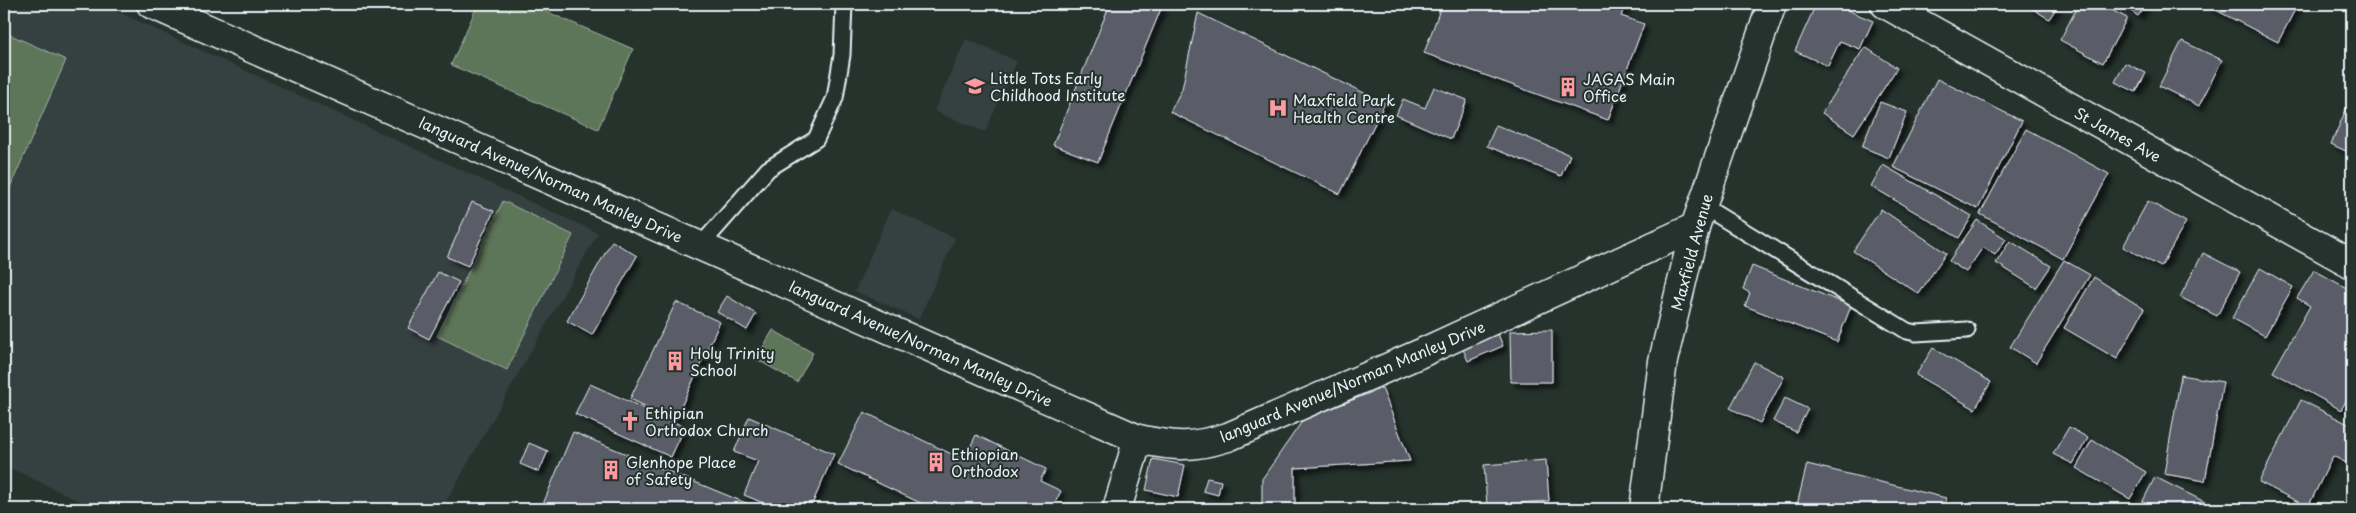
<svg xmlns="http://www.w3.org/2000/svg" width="2356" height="513" font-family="'Playpen Sans',sans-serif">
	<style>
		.built { fill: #363f3f }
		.green { fill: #5d7458; stroke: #a2b2a8 }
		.building { fill: #5a5c68; stroke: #e8f1f8; filter: url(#shadow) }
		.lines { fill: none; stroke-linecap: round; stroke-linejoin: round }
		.lane-casing { stroke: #e8f1f8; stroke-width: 19 }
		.street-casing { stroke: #e8f1f8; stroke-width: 31 }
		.secondary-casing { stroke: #e8f1f8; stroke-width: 31 }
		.lane { stroke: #26332d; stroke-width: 15 }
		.street { stroke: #26332d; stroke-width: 28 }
		.secondary { stroke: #26332d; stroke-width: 28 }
		.labels { text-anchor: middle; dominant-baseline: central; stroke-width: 4; stroke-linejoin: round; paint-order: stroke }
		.poi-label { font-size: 15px; fill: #e8f1f8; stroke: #26332d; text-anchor: start }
		.street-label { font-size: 15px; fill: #e8f1f8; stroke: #26332d }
	</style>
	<defs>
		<filter id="shadow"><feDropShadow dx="4.5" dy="4.5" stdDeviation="2.5" flood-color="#0009"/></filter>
	</defs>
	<rect width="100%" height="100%" fill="#26332d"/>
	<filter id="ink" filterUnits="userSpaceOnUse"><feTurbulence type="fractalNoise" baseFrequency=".02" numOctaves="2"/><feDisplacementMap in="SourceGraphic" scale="10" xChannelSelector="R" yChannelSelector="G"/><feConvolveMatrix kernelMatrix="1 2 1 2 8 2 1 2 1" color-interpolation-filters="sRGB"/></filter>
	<g filter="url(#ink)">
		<g class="built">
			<path d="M4 4H101L598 233 442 509H96L4 465Z"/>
			<path d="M966 39 1017 61 985 132 934 111Z"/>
			<path d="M891 209 955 238 919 319 855 291Z"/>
		</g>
		<g class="green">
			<path d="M478 4H529L633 49 598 129 451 65Z"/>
			<path d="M4 32 66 60 4 201Z"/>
			<path d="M503 201 573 235 507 370 437 336Z"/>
			<path d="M773 330 813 353 797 382 756 359Z"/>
		</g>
		<g class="building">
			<path d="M1110 4H1163L1098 162 1053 145Z"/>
			<path d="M1442 4H1626L1621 16 1644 24 1608 120 1424 53Z"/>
			<path d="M1816 4H1833L1873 21 1860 49 1840 41 1828 66 1795 51Z"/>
			<path d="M2030 4H2059L2049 19 2028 6Z"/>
			<path d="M2079 4H2100L2127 18 2103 63 2060 40Z"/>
			<path d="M2123 4H2146L2138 16 2122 5Z"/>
			<path d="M2204 4H2298L2278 42Z"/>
			<path d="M1198 13 1385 103 1340 194 1170 112 1182 89Z"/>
			<path d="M2182 41 2222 60 2199 106 2159 86Z"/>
			<path d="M1865 47 1897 68 1854 134 1822 113Z"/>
			<path d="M2125 63 2146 73 2136 92 2115 82Z"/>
			<path d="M1937 79 2022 121 1978 209 1893 167Z"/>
			<path d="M1434 87 1467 100 1451 139 1396 115 1403 99 1425 108Z"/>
			<path d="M2352 96V154L2331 144Z"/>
			<path d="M1880 102 1907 112 1889 158 1862 147Z"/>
			<path d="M1496 125 1570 155 1561 176 1487 146Z"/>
			<path d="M2026 129 2109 174 2063 259 1980 214Z"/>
			<path d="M1883 165 1972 216 1959 238 1871 186Z"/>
			<path d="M2148 201 2186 222 2161 267 2123 247Z"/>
			<path d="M472 202 494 211 468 266 447 257Z"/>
			<path d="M1881 209 1946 253 1919 294 1853 251Z"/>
			<path d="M1977 220 2006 239 1995 255 1983 247 1966 272 1949 261Z"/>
			<path d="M612 241 637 256 592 335 567 321Z"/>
			<path d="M2010 241 2051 266 2036 288 1996 263Z"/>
			<path d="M2203 253 2240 272 2217 316 2180 297Z"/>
			<path d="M2064 260 2090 275 2036 363 2010 347Z"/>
			<path d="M1752 266 1851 306 1837 342 1745 306 1750 293 1743 289Z"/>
			<path d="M2260 268 2293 287 2265 336 2232 318Z"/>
			<path d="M2314 270 2352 291V390L2341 410 2273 372 2310 306 2297 298Z"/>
			<path d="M438 272 459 282 429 339 408 328Z"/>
			<path d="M2094 277 2144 309 2117 359 2064 328Z"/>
			<path d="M727 296 756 314 747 330 717 312Z"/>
			<path d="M676 302 720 322 675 420 630 399Z"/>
			<path d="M1552 330V382H1511L1510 331Z"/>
			<path d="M1498 334 1503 346 1468 361 1463 349Z"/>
			<path d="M1933 348 1991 382 1975 409 1916 375Z"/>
			<path d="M1754 362 1784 377 1760 423 1730 408Z"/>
			<path d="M2181 375 2223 382 2205 481 2164 474Z"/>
			<path d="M590 384 685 427 671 457 575 414Z"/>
			<path d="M1382 388 1410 461 1295 468V509H1262V479L1303 420Z"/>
			<path d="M1785 398 1808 409 1796 432 1773 421Z"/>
			<path d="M2301 400 2352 426V466L2333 456 2308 507 2259 482Z"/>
			<path d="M864 412 964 460 976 435 1046 469 1040 481 1061 491 1052 509H933L838 464Z"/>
			<path d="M749 417 834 454 810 509H778L744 495 758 461 734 452Z"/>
			<path d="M2069 427 2088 438 2073 464 2053 454Z"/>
			<path d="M573 432 758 508 757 509H541Z"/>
			<path d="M2092 440 2146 472 2130 499 2076 468Z"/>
			<path d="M529 443 548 451 539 472 520 464Z"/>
			<path d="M1153 459 1185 465 1178 497 1146 490Z"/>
			<path d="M1546 460 1549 501 1487 505 1484 465Z"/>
			<path d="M1807 464 1946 498 1944 509H1796Z"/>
			<path d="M2155 477 2219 509H2139Z"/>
			<path d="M1207 478 1221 481 1218 495 1203 491Z"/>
		</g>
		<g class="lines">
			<defs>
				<g id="lane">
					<path d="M1703 206 1907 331 1916 333 1967 330"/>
					<path d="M701 245 768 169 816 139 835 98 842 55 844 4"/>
				</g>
				<g id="street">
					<path d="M151 4 1138 439C1175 447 1192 448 1228 437L1419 354 1695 227"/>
					<path d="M1885 4 2352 264"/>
					<path d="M1117 509 1138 439"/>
				</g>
				<path id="secondary" d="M1644 509 1663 361 1695 227 1772 4"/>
			</defs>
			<use href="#lane" class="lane-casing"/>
			<use href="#street" class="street-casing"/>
			<use href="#secondary" class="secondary-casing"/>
			<use href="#lane" class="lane"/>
			<use href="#street" class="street"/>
			<use href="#secondary" class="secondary"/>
		</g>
	</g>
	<defs>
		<symbol id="school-bare" viewBox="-9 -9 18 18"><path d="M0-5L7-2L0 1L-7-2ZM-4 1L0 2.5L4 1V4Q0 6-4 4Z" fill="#ff9aa2" stroke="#26332d" stroke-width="2.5" paint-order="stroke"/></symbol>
		<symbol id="building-bare" viewBox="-9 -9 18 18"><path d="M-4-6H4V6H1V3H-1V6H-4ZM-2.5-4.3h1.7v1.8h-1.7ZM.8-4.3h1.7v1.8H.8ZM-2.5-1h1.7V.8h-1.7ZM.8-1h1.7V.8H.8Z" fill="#ff9aa2" stroke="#26332d" stroke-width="2.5" paint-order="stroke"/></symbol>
		<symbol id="hospital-bare" viewBox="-9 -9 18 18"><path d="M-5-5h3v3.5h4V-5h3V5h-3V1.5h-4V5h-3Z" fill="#ff9aa2" stroke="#26332d" stroke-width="2.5" paint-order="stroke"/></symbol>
		<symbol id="church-bare" viewBox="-9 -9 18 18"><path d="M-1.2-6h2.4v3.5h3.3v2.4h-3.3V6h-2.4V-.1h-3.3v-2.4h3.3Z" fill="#ff9aa2" stroke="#26332d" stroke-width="2.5" paint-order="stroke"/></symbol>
	</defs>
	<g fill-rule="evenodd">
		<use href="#school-bare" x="961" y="72" width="28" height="28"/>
		<use href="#building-bare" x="1554" y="73" width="28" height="28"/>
		<use href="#hospital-bare" x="1264" y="94" width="28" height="28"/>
		<use href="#building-bare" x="661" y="347" width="28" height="28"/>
		<use href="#church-bare" x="616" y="407" width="28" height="28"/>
		<use href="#building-bare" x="922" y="448" width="28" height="28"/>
		<use href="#building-bare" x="597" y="456" width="28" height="28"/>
	</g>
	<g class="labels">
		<g class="poi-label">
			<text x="990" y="77">Little Tots Early<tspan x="990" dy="17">Childhood Institute</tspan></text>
			<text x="1583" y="78">JAGAS Main<tspan x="1583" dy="17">Office</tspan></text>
			<text x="1293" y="99">Maxfield Park<tspan x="1293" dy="17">Health Centre</tspan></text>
			<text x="690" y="352">Holy Trinity<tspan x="690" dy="17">School</tspan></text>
			<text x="645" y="412">Ethipian<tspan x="645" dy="17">Orthodox Church</tspan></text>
			<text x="951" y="453">Ethiopian<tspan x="951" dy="17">Orthodox</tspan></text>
			<text x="626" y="461">Glenhope Place<tspan x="626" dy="17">of Safety</tspan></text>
		</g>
		<g class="street-label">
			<text transform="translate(2118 134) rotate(29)">St James Ave</text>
			<text transform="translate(551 179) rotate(24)">languard Avenue/Norman Manley Drive</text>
			<text transform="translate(1691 252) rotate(-75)">Maxfield Avenue</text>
			<text transform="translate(921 343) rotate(24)">languard Avenue/Norman Manley Drive</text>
			<text transform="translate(1352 381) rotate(-23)">languard Avenue/Norman Manley Drive</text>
		</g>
	</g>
	<rect width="2356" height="513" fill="none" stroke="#26332d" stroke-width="20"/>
	<rect x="10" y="10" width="2336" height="493" fill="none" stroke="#e8f1f8" stroke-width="2" filter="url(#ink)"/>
</svg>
